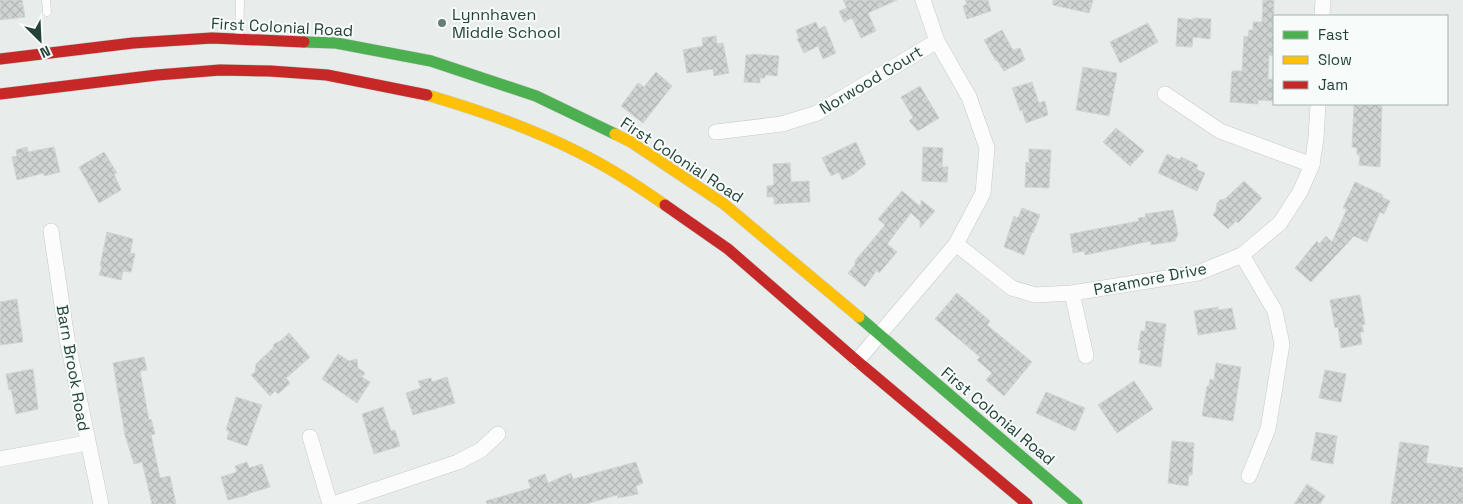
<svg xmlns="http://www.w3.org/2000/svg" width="1463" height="504" font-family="'Space Grotesk',sans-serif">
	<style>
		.building { fill: url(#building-cross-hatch); stroke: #d1d6d4 }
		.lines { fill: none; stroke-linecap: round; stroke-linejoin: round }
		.lane-casing { stroke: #c5cac8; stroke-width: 9 }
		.street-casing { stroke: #c5cac8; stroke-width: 16 }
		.fast-casing { stroke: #c3cbc8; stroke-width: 12 }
		.slow-casing { stroke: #c3cbc8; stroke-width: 12 }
		.jam-casing { stroke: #c3cbc8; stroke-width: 12 }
		.lane { stroke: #fcfcfc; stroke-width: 8 }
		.street { stroke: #fcfcfc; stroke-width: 15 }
		.fast { stroke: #4caf50; stroke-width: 11 }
		.slow { stroke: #ffc107; stroke-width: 11 }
		.jam { stroke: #c62828; stroke-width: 11 }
		.poi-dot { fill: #697e78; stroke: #f7fbf9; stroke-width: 2 }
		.labels { text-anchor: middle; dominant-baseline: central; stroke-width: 4; stroke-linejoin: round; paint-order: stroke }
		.poi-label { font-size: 16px; fill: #24423a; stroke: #f7fbf9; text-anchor: start }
		.street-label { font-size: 16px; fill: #24423a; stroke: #f7fbf9 }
	</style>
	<defs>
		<pattern id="building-cross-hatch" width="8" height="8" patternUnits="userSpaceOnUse" patternTransform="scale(1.25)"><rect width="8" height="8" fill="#cfd4d2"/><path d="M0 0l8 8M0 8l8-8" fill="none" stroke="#b2b7b5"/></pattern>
	</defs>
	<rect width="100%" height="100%" fill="#e8edeb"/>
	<g class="building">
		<path d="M0 0H22L25 17 0 20Z"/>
		<path d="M843 0H897L868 13 876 31 861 38 852 18 844 22 839 11 847 8Z"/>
		<path d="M965 0H988L991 11 967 19 963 6 967 4Z"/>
		<path d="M1053 0H1093L1089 13 1053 5Z"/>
		<path d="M1263 0H1274L1273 33H1274V56L1269 55 1268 79H1274V101L1258 100V104L1230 102 1232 71H1242L1244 36 1248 37 1249 30H1253V22H1262Z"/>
		<path d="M1178 18 1193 20V18L1211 19 1210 39 1193 37 1192 47 1176 46Z"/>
		<path d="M816 22 819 29 825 26 836 53 823 59 818 46 804 53 797 39 799 38 796 30Z"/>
		<path d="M1148 23 1158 42 1120 63 1110 42Z"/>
		<path d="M1002 30 1013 50 1020 48 1025 60 1004 71 997 60 996 61 984 40Z"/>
		<path d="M716 36 717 44 723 43 729 73 714 76 713 69 687 73 683 50 703 46 702 38Z"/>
		<path d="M752 54 779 56 777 76 765 75V78H760V83L744 82 746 55H751Z"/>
		<path d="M1083 67 1117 73 1109 116 1076 110Z"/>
		<path d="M656 72 672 86 643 123 621 106 638 83 644 87Z"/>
		<path d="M1032 82 1039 103 1045 101 1048 115 1026 123 1022 110 1020 111 1012 88Z"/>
		<path d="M920 86 939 118 918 131 909 121 913 117 901 97Z"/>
		<path d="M1354 104H1382L1380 167 1359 165 1360 155H1357V148L1352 147Z"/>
		<path d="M1116 128 1144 151 1130 166 1103 142Z"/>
		<path d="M856 142 866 164 854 174 842 180 839 172 831 176 822 158Z"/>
		<path d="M27 147 28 152 54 147 60 172 44 176V173L17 180 12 157 17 156 16 150Z"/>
		<path d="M923 147 943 148 942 167H948L947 182 922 181Z"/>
		<path d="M1029 149 1051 150 1049 188 1025 187 1026 162 1029 163Z"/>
		<path d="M104 152 117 173 114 174 121 190 99 203 79 167Z"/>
		<path d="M1167 154 1180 160 1181 157 1198 165 1196 169 1205 173 1197 191 1158 173Z"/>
		<path d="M790 163 791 182 809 181 810 202 774 204V197H767V186L774 185 773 164Z"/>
		<path d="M1244 181 1262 198 1238 223 1236 221 1228 229 1213 215 1216 211 1217 203 1220 200 1225 199Z"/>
		<path d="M1355 182 1383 195 1382 197 1390 201 1384 214 1380 212 1367 242 1354 236 1311 282 1295 268 1317 241 1319 244 1326 236 1332 242 1347 209 1343 208Z"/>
		<path d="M902 191 921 207V200L935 211 920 228V221L911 213 887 244 897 252 879 273 877 270 865 287 848 273 855 265V261L885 225 878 219Z"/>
		<path d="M1022 208 1040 215 1033 233 1032 232 1024 255 1004 247 1014 216 1018 218Z"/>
		<path d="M1173 210 1178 234 1175 241 1151 245V241L1085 255 1084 251 1073 253 1070 234 1139 221 1138 218 1146 217 1145 214Z"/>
		<path d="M107 232 133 239 130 253 135 254 131 272 123 271 121 280 99 275 102 266H100Z"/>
		<path d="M957 293 990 321 987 325 1032 362 1004 396 986 380 992 373 977 360 980 357 935 319Z"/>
		<path d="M1360 295 1365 324 1362 325 1364 332H1360L1362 344 1341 348 1338 327 1335 328 1330 300Z"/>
		<path d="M17 299 23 342 0 345V302Z"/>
		<path d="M1218 307V310L1232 308 1236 329 1198 335 1194 311Z"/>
		<path d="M1146 321 1166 324 1161 367 1139 363 1141 350H1138L1141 331H1145Z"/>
		<path d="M289 333 310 357 286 378 290 383 278 394 275 391 270 396 251 375 255 372 256 364 273 348 274 344 280 341Z"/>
		<path d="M338 354 349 361 357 359 358 368 365 373 362 377 370 382 357 403 322 379Z"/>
		<path d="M144 357 147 370 140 371 149 420 151 419 155 434 151 435 160 478 170 476 176 504H152L142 462 134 464 125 435 113 363Z"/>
		<path d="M1216 363 1241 367 1233 421 1202 416 1207 386H1209L1210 379 1214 380Z"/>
		<path d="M33 369 38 409 16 414 11 389 9 390 6 374Z"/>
		<path d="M1325 370 1346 374 1341 402 1319 398Z"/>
		<path d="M447 377 455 403 413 415 406 393 421 388 418 381 431 378 432 382Z"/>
		<path d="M1134 381 1153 409 1117 433 1098 405Z"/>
		<path d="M1046 392 1085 408 1075 431 1036 413Z"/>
		<path d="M236 397 262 405 247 446 227 439 229 431 226 430Z"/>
		<path d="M383 407 391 431 395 430 400 446 374 454 362 414Z"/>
		<path d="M1316 432 1337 436 1333 464 1311 460Z"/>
		<path d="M1172 441 1194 443 1192 475H1189L1188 486 1168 483Z"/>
		<path d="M1400 442 1429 446 1426 463 1463 468V504H1391Z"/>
		<path d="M247 462 249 468 262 464 270 487 247 494 248 495 228 500 221 477 237 472 235 466Z"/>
		<path d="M636 462 643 483 636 486 638 494 618 498 617 495 586 504H487L486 501 531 488 528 480 545 474 548 483 571 473 573 479Z"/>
		<path d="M1307 484 1325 496 1320 504H1294Z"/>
	</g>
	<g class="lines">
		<defs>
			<g id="lane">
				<path d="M46 0 47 12"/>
				<path d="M239 38 240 0"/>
			</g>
			<g id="street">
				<path d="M1322 16 1323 0"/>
				<path d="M1165 94 1220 131 1312 165"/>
				<path d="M716 132 782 124 817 113 937 41"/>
				<path d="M51 231 67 339 101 504"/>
				<path d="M956 244 1012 288 1035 295 1072 293 1198 273 1242 255 1280 223 1300 192 1312 165 1316 138 1318 104"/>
				<path d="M1242 255 1275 311 1282 344 1268 429 1249 476"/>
				<path d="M1072 293 1086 356"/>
				<path d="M857 361 956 244 983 193 987 148 969 97 937 41 923 0"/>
				<path d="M310 437 330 504"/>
				<path d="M0 459 87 443"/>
				<path d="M333 504 458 462 481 450 498 434"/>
			</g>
			<g id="fast">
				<path d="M304 42 336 43 431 61 536 96 615 134"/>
				<path d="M859 317 1077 504"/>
			</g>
			<g id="slow">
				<path d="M427 95C479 110 531 128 580 153 610 168 638 186 665 205"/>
				<path d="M615 134 631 142 724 204 859 317"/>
			</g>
			<g id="jam">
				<path d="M0 59 133 43 212 38 304 42"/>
				<path d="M0 94 157 75 220 70 270 71 327 75 427 95"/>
				<path d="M665 205 728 249 857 361 1027 504"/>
			</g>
		</defs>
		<use href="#lane" class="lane-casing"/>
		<use href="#street" class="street-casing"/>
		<use href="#fast" class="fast-casing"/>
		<use href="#slow" class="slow-casing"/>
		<use href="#jam" class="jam-casing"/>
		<use href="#lane" class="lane"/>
		<use href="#street" class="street"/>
		<use href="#fast" class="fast"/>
		<use href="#slow" class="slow"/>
		<use href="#jam" class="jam"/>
	</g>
	<circle class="poi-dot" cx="442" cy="23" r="5"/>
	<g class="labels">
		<g class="poi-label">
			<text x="452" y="14">Lynnhaven<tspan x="452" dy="18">Middle School</tspan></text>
		</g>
		<g class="street-label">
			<text transform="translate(282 27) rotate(3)">First Colonial Road</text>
			<text transform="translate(871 80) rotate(-31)">Norwood Court</text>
			<text transform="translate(682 160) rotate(33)">First Colonial Road</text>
			<text transform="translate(1150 279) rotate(-11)">Paramore Drive</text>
			<text transform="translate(73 368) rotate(80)">Barn Brook Road</text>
			<text transform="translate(998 416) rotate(40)">First Colonial Road</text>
		</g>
	</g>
	<rect x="1273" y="15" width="175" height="90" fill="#f7fbf9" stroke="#a3b1ad"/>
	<rect x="1283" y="31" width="25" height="8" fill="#4caf50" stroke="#a3b1ad"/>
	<text x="1318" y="40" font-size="15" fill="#24423a">Fast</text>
	<rect x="1283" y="56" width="25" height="8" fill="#ffc107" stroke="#a3b1ad"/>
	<text x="1318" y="65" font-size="15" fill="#24423a">Slow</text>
	<rect x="1283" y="81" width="25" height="8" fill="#c62828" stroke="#a3b1ad"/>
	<text x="1318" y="90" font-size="15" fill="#24423a">Jam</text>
	<g transform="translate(40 40) rotate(156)" stroke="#f7fbf9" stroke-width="4" paint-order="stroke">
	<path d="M0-4L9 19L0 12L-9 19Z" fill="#24423a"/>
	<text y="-8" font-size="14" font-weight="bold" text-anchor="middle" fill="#24423a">N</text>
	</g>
</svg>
